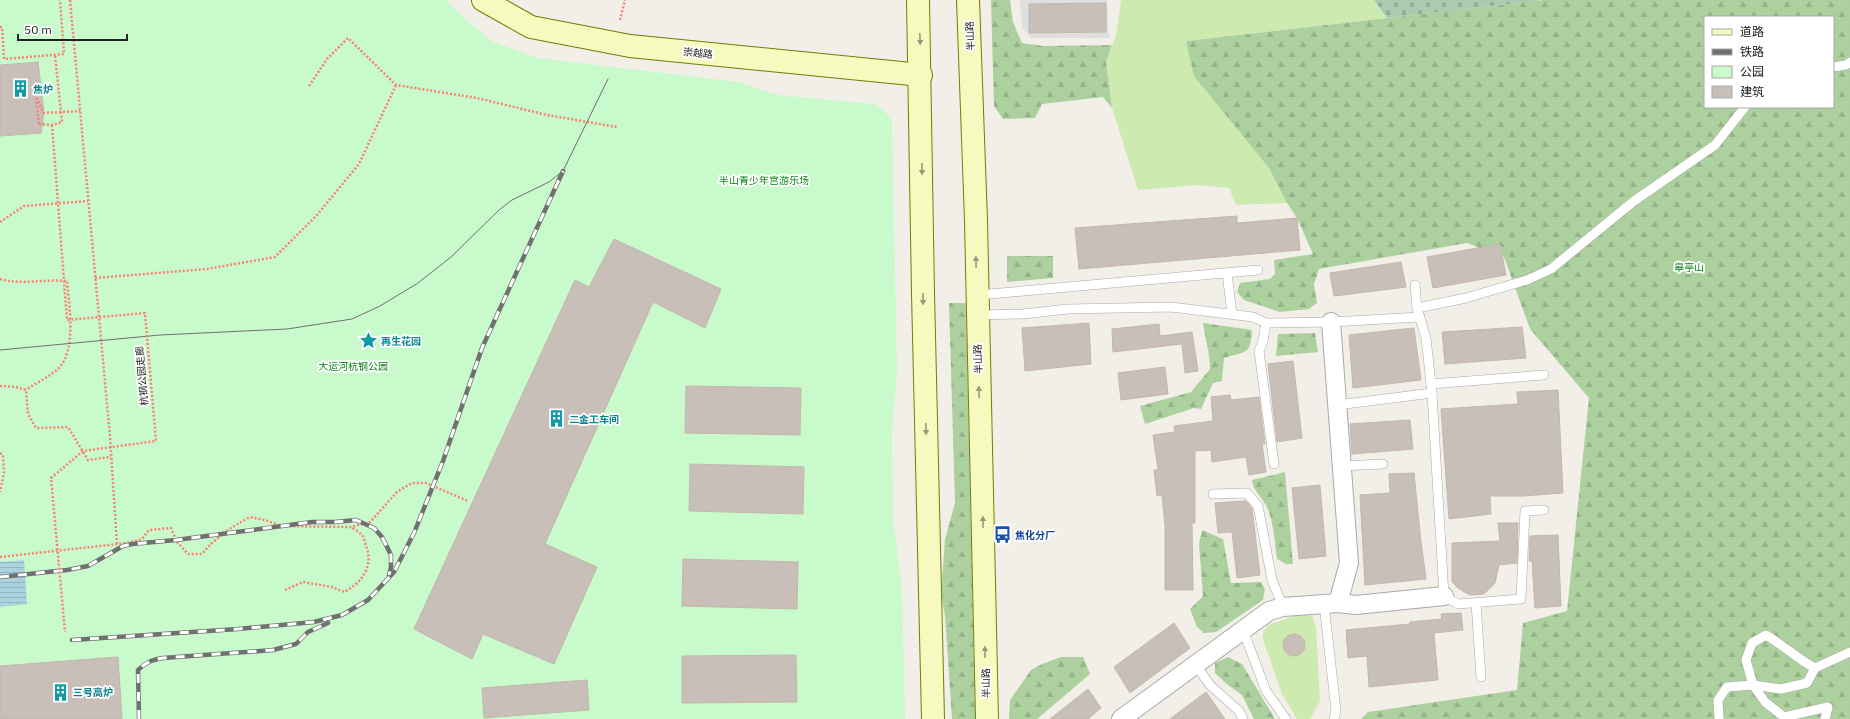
<svg xmlns="http://www.w3.org/2000/svg" width="1850" height="719" font-family="'IBM Plex Sans','Noto Sans SC',sans-serif">
	<style>
		.residential { fill: #e0dfdf }
		.grass { fill: #cdebb0 }
		.forest { fill: url(#forest-firs); fill-rule: evenodd }
		.cemetery { fill: url(#cemetery-stones) }
		.park { fill: #c8facc }
		.water { fill: url(#water-rules) }
		.building { fill: #c7bfb8; stroke: #c4b6ab }
		.lines { fill: none; stroke-linecap: round; stroke-linejoin: round }
		.lane-casing { stroke: #a9a9a9; stroke-width: 10 }
		.street-casing { stroke: #a9a9a9; stroke-width: 20 }
		.secondary-casing { stroke: #707d05; stroke-width: 24 }
		.path { stroke: #fa8072; stroke-width: 2.5; stroke-dasharray: 2 2; stroke-linecap: butt }
		.lane { stroke: #fff; stroke-width: 9 }
		.street { stroke: #fff; stroke-width: 18 }
		.secondary { stroke: #f7fabf; stroke-width: 22 }
		.tram { stroke: #707070; stroke-width: 1 }
		.rail-casing { stroke: #707070; stroke-width: 4.5 }
		.rail { stroke: #fff; stroke-width: 3; stroke-dasharray: 9; stroke-linecap: butt }
		.path-bridge { stroke: #fa8072; stroke-width: 2.5; stroke-dasharray: 2 2; stroke-linecap: butt }
		.oneway { fill: #979978 }
		.labels { text-anchor: middle; dominant-baseline: central; stroke-width: 3.5; stroke-linejoin: round; paint-order: stroke }
		.street-label { font-size: 10px; fill: #222; stroke: #fff }
		.culture-label { font-size: 10px; font-weight: bold; fill: #0d838f; stroke: #fff; text-anchor: start }
		.park-label { font-size: 10px; fill: #0c8416; stroke: #fff }
		.transit-label { font-size: 10px; font-weight: bold; fill: #164399; stroke: #fff; text-anchor: start }
	</style>
	<defs>
		<pattern id="forest-firs" width="22" height="20" patternUnits="userSpaceOnUse"><rect width="22" height="20" fill="#add19e"/><path d="M5 1l3.5 6h-7zM16 11l3.5 6h-7z" fill="#95b388"/></pattern>
		<pattern id="cemetery-stones" width="16" height="16" patternUnits="userSpaceOnUse"><rect width="16" height="16" fill="#aacbaf"/><path d="M2 7V4a2 2 0 0 1 4 0v3zM10 15v-3a2 2 0 0 1 4 0v3z" fill="#92ae96"/></pattern>
		<pattern id="water-rules" width="6" height="5" patternUnits="userSpaceOnUse"><rect width="6" height="5" fill="#aad3df"/><path d="M0 2.5h6" fill="none" stroke="#92b5bf"/></pattern>
	</defs>
	<rect width="100%" height="100%" fill="#f2efe9"/>
	<path class="residential" d="M1020 0H1107L1109 38H1031L1022 27Z"/>
	<g class="grass">
		<path d="M1121 0H1374L1387 18 1186 41 1269 168 1287 203 1236 205 1229 188 1198 185 1138 190 1112 108 1106 62 1116 35Z"/>
		<path d="M1301 614 1312 616 1316 627 1320 701 1310 719H1297L1282 694 1263 640V632L1268 625Z"/>
	</g>
	<g class="forest">
		<path d="M991 0H1010L1013 22 1022 43 1043 46 1112 45 1106 62 1112 108 1103 97 1042 104 1035 118 1003 119 994 106Z"/>
		<path d="M1544 0H1850V719H1361L1368 712 1517 690 1523 623 1567 611 1589 398 1530 329 1504 257 1467 243 1319 269 1314 284 1317 303 1309 309 1280 312 1244 300 1237 292 1240 283 1270 279 1275 274 1274 260 1313 254 1297 218 1287 203 1269 168 1194 76 1186 41ZM1705 17H1833V107H1705Z"/>
		<path d="M1007 256H1053V278L1007 282Z"/>
		<path d="M949 303H966L975 719H952L945 616 941 594 945 539 955 503Z"/>
		<path d="M1203 323 1252 330C1251 355 1246 351 1224 358L1222 381 1213 383 1201 409 1194 408 1145 424 1140 406 1191 392 1210 369C1210 354 1205 338 1203 323Z"/>
		<path d="M1315 333 1318 352 1276 356 1278 334Z"/>
		<path d="M1285 472 1293 564H1286L1277 559C1275 544 1274 527 1269 512 1265 499 1253 492 1252 480Z"/>
		<path d="M1202 530 1223 539 1231 583 1261 582 1265 589 1263 600 1216 632 1204 633 1197 627 1190 609 1203 596 1199 544Z"/>
		<path d="M1061 657H1083L1090 674 1037 719H1009L1010 700 1031 670 1042 664Z"/>
		<path d="M1228 657 1242 664 1275 719H1254L1242 695 1228 685 1215 673V663Z"/>
	</g>
	<path class="cemetery" d="M1374 0H1544L1387 18Z"/>
	<path class="park" d="M0 0H446L468 22 493 42 538 58 738 82 777 95 874 104 885 111 892 122 897 372 892 433 893 520 902 588 905 719H0Z"/>
	<path class="water" d="M24 560 27 604 0 607V562Z"/>
	<g class="building">
		<path d="M1106 3V32L1029 33V4Z"/>
		<path d="M38 62 44 113 41 133 0 136V65Z"/>
		<path d="M1237 216V223L1297 218 1300 250 1079 269 1075 228Z"/>
		<path d="M614 239 721 289 705 328 653 302 545 544 597 567 554 664 483 634 472 659 414 629 575 280 589 287Z"/>
		<path d="M1500 244 1506 275 1433 288 1427 257Z"/>
		<path d="M1401 262 1406 287 1334 296 1330 273Z"/>
		<path d="M1089 323 1091 364 1025 371 1022 328Z"/>
		<path d="M1159 324 1160 336 1192 332 1198 371 1185 373 1182 344 1113 352 1112 329Z"/>
		<path d="M1522 327 1526 358 1445 364 1442 332Z"/>
		<path d="M1414 328 1421 380 1353 388 1349 335Z"/>
		<path d="M1293 361 1302 438 1277 442 1268 364Z"/>
		<path d="M1165 367 1168 394 1121 400 1118 373Z"/>
		<path d="M686 386 801 388 800 435 685 433Z"/>
		<path d="M1558 390 1563 493 1523 496H1490L1491 514 1449 519 1441 409 1518 404 1517 392Z"/>
		<path d="M1230 395 1231 400 1259 397 1265 444H1262L1266 472 1249 475 1246 457 1212 462 1211 450 1195 451V523H1192L1193 590H1165V525L1162 495 1157 496 1154 470H1158L1153 435 1175 432 1174 426 1213 421 1211 397Z"/>
		<path d="M1410 420 1413 449 1352 454 1350 424Z"/>
		<path d="M690 464 804 467 803 514 689 511Z"/>
		<path d="M1414 473 1421 542 1426 579 1365 585 1360 495 1390 493 1389 474Z"/>
		<path d="M1320 485 1326 556 1299 559 1292 488Z"/>
		<path d="M1246 501 1252 508 1260 575 1237 578 1232 532 1218 533 1215 503Z"/>
		<path d="M1498 523H1518L1517 563 1499 565 1495 583 1484 594 1470 595 1458 588 1452 582V543L1500 541Z"/>
		<path d="M1558 535 1561 606 1535 608 1532 561H1529L1530 536Z"/>
		<path d="M683 559 798 562 797 609 682 606Z"/>
		<path d="M1461 613 1463 630 1434 633 1438 680 1369 687 1367 656 1348 658 1346 630 1410 624V622L1442 619 1441 614Z"/>
		<path d="M1174 623 1190 648 1130 693 1114 667Z"/>
		<circle cx="1294" cy="645" r="11"/>
		<path d="M796 655 797 702 682 703V656Z"/>
		<path d="M118 657 122 719H0V666Z"/>
		<path d="M587 680 589 710 484 718 482 688Z"/>
		<path d="M1088 689 1101 708 1088 719H1050Z"/>
		<path d="M1206 692 1225 719H1170Z"/>
	</g>
	<g class="lines">
		<defs>
			<g id="lane">
				<path d="M1833 67 1846 65 1850 62"/>
				<path d="M1227 273 1232 314"/>
				<path d="M1415 285 1417 308 1426 338 1432 393 1444 596 1458 604 1521 599 1525 511 1544 510"/>
				<path d="M978 295 1258 270"/>
				<path d="M1417 308 1466 298 1527 280 1551 269 1634 201 1715 145 1745 107"/>
				<path d="M978 315 1023 314 1068 309 1171 307 1253 317 1266 323 1331 322 1420 317"/>
				<path d="M1266 323 1263 341 1259 351 1274 464"/>
				<path d="M1431 384 1544 375"/>
				<path d="M1337 405 1432 393"/>
				<path d="M1342 466 1383 464"/>
				<path d="M1213 494 1247 493 1258 506 1272 580 1283 607"/>
				<path d="M1476 603 1481 677"/>
				<path d="M1324 604 1336 710 1334 719"/>
				<path d="M1243 630 1266 691 1286 719"/>
				<path d="M1195 664 1210 685 1239 711 1243 719"/>
				<path d="M1719 719 1718 700 1727 687 1753 685 1781 689 1807 683 1815 668"/>
				<path d="M1825 719 1828 707 1784 717 1765 702 1753 685 1746 660 1752 643 1766 635C1783 645 1797 659 1815 668L1850 652"/>
			</g>
			<g id="street">
				<path d="M1331 322 1349 563 1338 603"/>
				<path d="M1121 719 1269 611 1283 607 1338 603 1356 605 1444 596"/>
			</g>
			<g id="secondary">
				<path d="M483 0 531 27 630 46 921 75"/>
				<path d="M918 0 923 293 933 719"/>
				<path d="M968 0 976 221 987 719"/>
			</g>
		</defs>
		<use href="#lane" class="lane-casing"/>
		<use href="#street" class="street-casing"/>
		<use href="#secondary" class="secondary-casing"/>
		<g class="path">
			<path d="M70 0 110 437 117 544"/>
			<path d="M620 20 625 0"/>
			<path d="M0 27H2L4 59 64 54 60 0"/>
			<path d="M309 86 327 59 348 38 396 85 477 98 547 115 617 127"/>
			<path d="M39 124 36 97 44 113 80 111"/>
			<path d="M0 222 24 206 88 201"/>
			<path d="M95 278 207 269 275 257 317 215 359 164 396 85"/>
			<path d="M0 279C21 285 45 279 67 281 69 306 77 350 58 369 49 377 36 383 26 390"/>
			<path d="M0 386 16 387 26 390 28 414 36 428 68 427 88 460 111 457"/>
			<path d="M0 453 3 455 4 473 0 492"/>
			<path d="M0 557 127 543 142 539 149 530 171 528 177 542 188 554H202C216 537 231 527 250 517L265 520 281 526 351 527 370 522 398 491 412 483H426L468 501"/>
			<path d="M285 590 303 582 332 587 344 592C362 583 374 566 366 546 365 543 364 537 362 535 359 532 354 529 351 527"/>
		</g>
		<use href="#lane" class="lane"/>
		<use href="#street" class="street"/>
		<use href="#secondary" class="secondary"/>
		<path class="tram" d="M0 350 160 335 287 329 352 319 380 306 418 283 451 257 499 210 512 200 549 182 563 171 608 79"/>
		<defs>
			<g id="rail">
				<path d="M0 577 67 570 88 566 123 546 132 544 176 540 312 522H335L356 520 374 528 382 537 391 555V567L389 575"/>
				<path d="M72 640 238 629 314 622 342 615 368 600 394 572 414 533 443 461 482 348 563 171"/>
				<path d="M139 719 138 670C146 662 152 660 163 658L273 650 296 644 308 632 328 623"/>
			</g>
		</defs>
		<use href="#rail" class="rail-casing"/>
		<use href="#rail" class="rail"/>
		<g class="path-bridge">
			<path d="M39 124 52 125 62 122 55 55"/>
			<path d="M52 125 67 320 145 313 156 441 83 451 51 478 65 632"/>
		</g>
	</g>
	<defs><path id="oneway-solid" d="M-6-.8H1V-3.2L6.5 0L1 3.2V.8H-6Z"/></defs>
	<g class="oneway">
		<use href="#oneway-solid" transform="translate(920 39) rotate(88)"/>
		<use href="#oneway-solid" transform="translate(922 169) rotate(89)"/>
		<use href="#oneway-solid" transform="translate(976 262) rotate(-91)"/>
		<use href="#oneway-solid" transform="translate(923 299) rotate(89)"/>
		<use href="#oneway-solid" transform="translate(979 392) rotate(-92)"/>
		<use href="#oneway-solid" transform="translate(926 429) rotate(89)"/>
		<use href="#oneway-solid" transform="translate(983 522) rotate(-91)"/>
		<use href="#oneway-solid" transform="translate(985 652) rotate(-91)"/>
	</g>
	<defs>
		<symbol id="building-bare" viewBox="-9 -9 18 18"><path d="M-4-6H4V6H1V3H-1V6H-4ZM-2.5-4.3h1.7v1.8h-1.7ZM.8-4.3h1.7v1.8H.8ZM-2.5-1h1.7V.8h-1.7ZM.8-1h1.7V.8H.8Z" fill="#0f9aa8" stroke="#fff" stroke-width="2.5" paint-order="stroke"/></symbol>
		<symbol id="sight-bare" viewBox="-9 -9 18 18"><path d="M0-6L1.8-2.2L6-1.7L2.9 1.2L3.7 5.4L0 3.3L-3.7 5.4L-2.9 1.2L-6-1.7L-1.8-2.2Z" fill="#0f9aa8" stroke="#fff" stroke-width="2.5" paint-order="stroke"/></symbol>
		<symbol id="bus-bare" viewBox="-9 -9 18 18"><path d="M-5-6H5V4H4V6H2V4H-2V6H-4V4H-5ZM-3.5-4V0h7V-4ZM-3.5 1.2v1.5H-2V1.2ZM2 1.2v1.5H3.5V1.2Z" fill="#1a4fb4" stroke="#fff" stroke-width="2.5" paint-order="stroke"/></symbol>
	</defs>
	<g fill-rule="evenodd">
		<use href="#building-bare" x="8" y="76" width="25" height="25"/>
		<use href="#sight-bare" x="356" y="328" width="25" height="25"/>
		<use href="#building-bare" x="544" y="406" width="25" height="25"/>
		<use href="#bus-bare" x="990" y="522" width="25" height="25"/>
		<use href="#building-bare" x="48" y="680" width="25" height="25"/>
	</g>
	<g class="labels">
		<g class="street-label">
			<text transform="translate(970 36) rotate(-92)">半山路</text>
			<text transform="translate(698 53) rotate(6)">崇越路</text>
			<text transform="translate(978 359) rotate(-92)">半山路</text>
			<text transform="translate(142 376) rotate(-95)">杭钢公园走廊</text>
			<text transform="translate(986 683) rotate(-91)">半山路</text>
		</g>
		<g class="culture-label">
			<text x="33" y="89">焦炉</text>
			<text x="381" y="341">再生花园</text>
			<text x="569" y="419">二金工车间</text>
			<text x="73" y="692">三号高炉</text>
		</g>
		<g class="park-label">
			<text x="764" y="180">半山青少年宫游乐场</text>
			<text x="1689" y="267">皋亭山</text>
			<text x="353" y="366">大运河杭钢公园</text>
		</g>
		<g class="transit-label">
			<text x="1015" y="535">焦化分厂</text>
		</g>
	</g>
	<rect x="1704" y="16" width="130" height="92" fill="#ffffff" stroke="#a7a7a7"/>
	<rect x="1712" y="29" width="20" height="6" fill="#f7fabf" stroke="#a7a7a7"/>
	<text x="1740" y="36" font-size="12" fill="#222222">道路</text>
	<rect x="1712" y="49" width="20" height="6" fill="#707070" stroke="#a7a7a7"/>
	<text x="1740" y="56" font-size="12" fill="#222222">铁路</text>
	<rect x="1712" y="66" width="20" height="12" fill="#c8facc" stroke="#a7a7a7"/>
	<text x="1740" y="76" font-size="12" fill="#222222">公园</text>
	<rect x="1712" y="86" width="20" height="12" fill="#c7bfb8" stroke="#a7a7a7"/>
	<text x="1740" y="96" font-size="12" fill="#222222">建筑</text>
	<path d="M18 34v6h109v-6" fill="none" stroke="#222222" stroke-width="2"/>
	<text x="24" y="34" font-size="12" fill="#222222" stroke="#ffffff" stroke-width="3" paint-order="stroke">50 m</text>
</svg>
